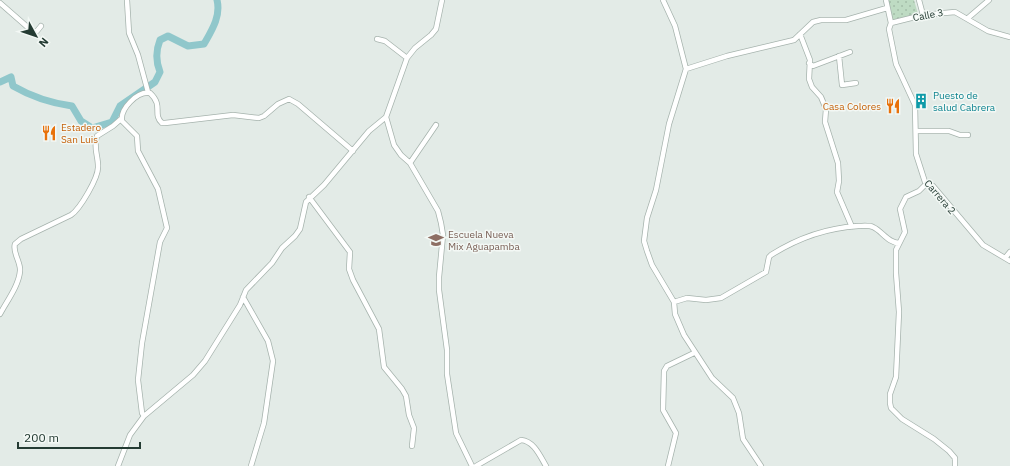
<svg xmlns="http://www.w3.org/2000/svg" width="1010" height="466" viewBox="0 0 1010 466" font-family="'IBM Plex Sans',sans-serif">
<style>
.park{fill:url(#park-dots)}
.lines{fill:none;stroke-linecap:round;stroke-linejoin:round}
.river{stroke:#90c7cb;stroke-width:7}
.minor-casing{stroke:#a6b3ad;stroke-width:6}
.minor{stroke:#fff;stroke-width:4.5}
.labels{text-anchor:middle;dominant-baseline:central;stroke-width:3;stroke-linejoin:round;paint-order:stroke}
.street-label{font-size:10px;fill:#243b33;stroke:#f3f8f5}
.culture-label{font-size:10px;fill:#0d838f;stroke:#f3f8f5;text-anchor:start}
.food-label{font-size:10px;fill:#c56008;stroke:#f3f8f5;text-anchor:end}
.education-label{font-size:10px;fill:#785e54;stroke:#f3f8f5;text-anchor:start}
</style>
<defs>
<pattern id="park-dots" width="8" height="8" patternUnits="userSpaceOnUse"><rect width="8" height="8" fill="#bedbc3"/><path d="M2 2h.1M6 6h.1" fill="none" stroke="#a3bda8" stroke-width="1.8" stroke-linecap="round"/></pattern>
</defs>
<rect width="100%" height="100%" fill="#e3ebe7"/>
<path class="park" d="M887 0H914L918 14 892 21Z"/>
<g class="lines">
<path class="river" d="M0 82 11 77 13 86C32 97 50 103 72 106L81 121 92 128 112 122 120 106 155 82 160 72C156 62 156 50 160 40L168 36 188 46 204 44C212 30 221 16 217 0"/>
<g class="minor-casing">
<path id="minor" d="M127 0 129 33 138 55 148 92
M442 0 436 29 431 35 415 48 407 58 386 117 394 145 401 155 410 163 438 211 441 223 443 235 439 277V290L447 350V374L456 433 472 466
M663 0 675 26 686 69 669 124 656 190 647 218 644 241 647 251 652 265 674 302 675 314 684 335 712 378 733 398 739 413 743 439 761 466
M886 0 891 23 889 29 896 64 915 105 916 154 925 182 933 186 983 245 1010 261
M919 0 923 15
M0 3 32 31H37L41 26
M968 18 989 0
M891 23 923 15 955 12 988 31 1010 37
M800 34 810 60 809 79 812 87 821 97 826 109 825 122 838 163 839 181 837 192 852 227
M377 39 385 41 407 58
M839 56 842 85 856 83
M809 63 813 66 850 52
M686 69 727 56 794 40 813 22 821 20H846L887 8
M916 131H949L960 135H968
M410 163 436 125
M926 184 919 191 906 197 900 209 905 232 896 250V273L899 312 896 377 890 394V403L891 408 902 419 934 439 949 451 955 458V466
M309 197 350 252 349 269 353 280 379 329 384 367 402 389 406 396 409 415 414 428 412 446
M1005 258 1010 252
M243 297 268 341 273 361 264 423 251 466
M674 302 687 298 706 300 721 298 766 272 769 257 771 255C798 238 825 228 858 226 863 226 869 225 873 227 882 231 888 243 899 243
M0 314C7 301 19 285 20 271 21 262 12 252 15 244L21 239 71 215C80 209 99 177 98 166 98 155 93 147 97 136L113 126 121 119
M144 416 142 413 138 380 142 343 160 242 167 228 158 189 138 151 137 136 122 121C120 109 137 91 150 93 164 106 152 114 162 123H165L233 115 259 118 264 116 278 104 289 99 298 104 353 151
M118 466 130 435 144 416 193 375 205 361 240 305 246 290 272 263 282 248 295 236 300 229 306 202 324 185 369 131 386 117
M476 466 521 440C534 441 540 456 546 466
M668 466 676 433 663 410 664 371 667 366 694 353"/>
</g>
<use href="#minor" class="minor"/>
</g>
<defs>
<g id="building-bare" transform="scale(1.2)"><path d="M-4-6H4V6H1V3H-1V6H-4ZM-2.5-4.3h1.7v1.8h-1.7ZM.8-4.3h1.7v1.8H.8ZM-2.5-1h1.7V.8h-1.7ZM.8-1h1.7V.8H.8Z" fill="#0f9aa8" stroke="#f3f8f5" stroke-width="2.5" paint-order="stroke"/></g>
<g id="restaurant-bare" transform="scale(1.2)"><path d="M-5-6h1v4h1v-4h1v4h1v-4h1v5L-1.5 .5V6h-2V.5L-5-1ZM5-6V6H3V1.5H1.5Q1.5-4 5-6Z" fill="#e8710a" stroke="#f3f8f5" stroke-width="2.5" paint-order="stroke"/></g>
<g id="school-bare" transform="scale(1.2)"><path d="M0-5L7-2L0 1L-7-2ZM-4 1L0 2.5L4 1V4Q0 6-4 4Z" fill="#8d6e63" stroke="#f3f8f5" stroke-width="2.5" paint-order="stroke"/></g>
</defs>
<g fill-rule="evenodd">
<use href="#building-bare" x="921" y="101"/>
<use href="#restaurant-bare" x="893" y="106"/>
<use href="#restaurant-bare" x="49" y="133"/>
<use href="#school-bare" x="436" y="240"/>
</g>
<g class="labels">
<g class="street-label">
<text transform="translate(928 15) rotate(-11)">Calle 3</text>
<text transform="translate(940 197) rotate(49)">Carrera 2</text>
</g>
<g class="culture-label">
<text x="933" y="95">Puesto de<tspan x="933" dy="12">salud Cabrera</tspan></text>
</g>
<g class="food-label">
<text x="881" y="106">Casa Colores</text>
<text x="61" y="127" text-anchor="start">Estadero<tspan x="61" dy="12">San Luis</tspan></text>
</g>
<g class="education-label">
<text x="448" y="234">Escuela Nueva<tspan x="448" dy="12">Mix Aguapamba</tspan></text>
</g>
</g>
<g transform="translate(36 36) rotate(130)" stroke="#f3f8f5" stroke-width="3" paint-order="stroke">
<path d="M0-3L7 15L0 10L-7 15Z" fill="#243b33"/>
<text y="-6" font-size="11" font-weight="bold" text-anchor="middle" fill="#243b33">N</text>
</g>
<path d="M18 442v6h122v-6" fill="none" stroke="#243b33" stroke-width="2"/>
<text x="24" y="442" font-size="12" fill="#243b33" stroke="#f3f8f5" stroke-width="3" paint-order="stroke">200 m</text>
</svg>
